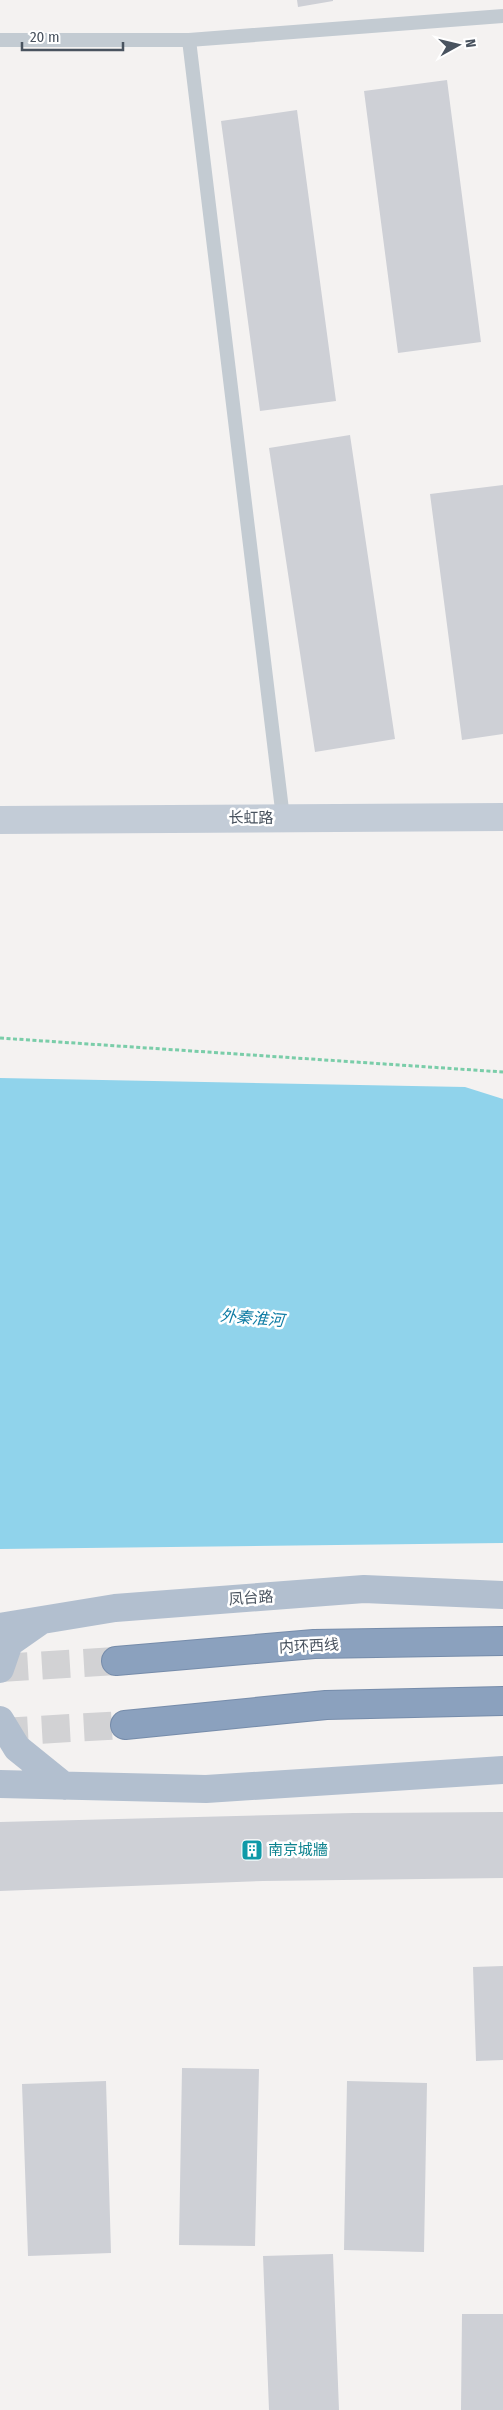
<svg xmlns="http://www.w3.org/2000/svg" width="503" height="2410" viewBox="0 0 503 2410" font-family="'Fira Sans Condensed','Noto Sans SC',sans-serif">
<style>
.water{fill:#90d3eb}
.building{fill:#ced0d6}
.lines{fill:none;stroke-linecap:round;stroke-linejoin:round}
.highway-tunnel{stroke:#d2d2d4;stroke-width:28;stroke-dasharray:28 14;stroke-linecap:butt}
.highway-casing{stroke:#768caa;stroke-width:30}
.path{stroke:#7acda9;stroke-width:3;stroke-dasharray:4 2.5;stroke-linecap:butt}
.lane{stroke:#c3cbd2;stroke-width:14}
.secondary{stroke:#c3ccd7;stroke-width:28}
.primary{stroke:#b2bfcf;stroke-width:28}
.highway{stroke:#8ba1be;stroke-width:28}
.labels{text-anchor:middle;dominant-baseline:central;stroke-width:5;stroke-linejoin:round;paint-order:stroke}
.street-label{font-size:15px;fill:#49535f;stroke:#fff}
.culture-label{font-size:15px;fill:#0d838f;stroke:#fff;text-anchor:start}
.water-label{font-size:16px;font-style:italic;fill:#0f7ca4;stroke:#fff}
</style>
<rect width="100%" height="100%" fill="#f4f2f1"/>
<path class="water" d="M0 1078 465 1087 503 1099V1543L0 1549Z"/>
<path class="building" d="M297 0H333V1L298 7Z
M447 80 481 342 398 353 364 91Z
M297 110 336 401 260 411 221 121Z
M350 435 395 739 315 752 269 448Z
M503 485V734L462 740 430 494Z
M503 1812V1878L263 1881 0 1891V1822L353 1813Z
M503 1966V2060L476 2061 473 1967Z
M182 2068 259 2069 255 2246 179 2245Z
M106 2081 111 2253 28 2256 22 2084Z
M347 2081 427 2083 424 2252 344 2250Z
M333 2254 339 2410H269L263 2256Z
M462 2314H503V2410H461Z"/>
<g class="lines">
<path class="highway-tunnel" d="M0 1668 116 1661
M0 1732 125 1725"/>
<g class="highway-casing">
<path id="highway" d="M116 1661 314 1644 503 1641
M125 1725 326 1705 503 1701"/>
</g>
<path class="path" d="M0 1038 503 1072"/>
<path class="lane" d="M0 40H189L503 16
M189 40 283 818"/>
<path class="secondary" d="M0 820 503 817"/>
<path class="primary" d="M0 1627 115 1608 364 1589 503 1595
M0 1669 9 1643 39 1622
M0 1720 17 1748 64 1786
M0 1784 206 1789 503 1770"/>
<use href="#highway" class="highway"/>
</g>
<defs>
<g id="building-square" transform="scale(1.125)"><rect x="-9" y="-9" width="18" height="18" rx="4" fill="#0f9aa8" stroke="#fff"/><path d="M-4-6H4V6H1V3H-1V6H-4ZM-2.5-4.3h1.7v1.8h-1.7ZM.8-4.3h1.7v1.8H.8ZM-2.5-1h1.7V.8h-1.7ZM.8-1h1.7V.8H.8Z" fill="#fff"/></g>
</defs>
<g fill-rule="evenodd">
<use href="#building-square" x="252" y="1850"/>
</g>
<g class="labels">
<g class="street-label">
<text x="251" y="818">长虹路</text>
<text transform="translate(251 1598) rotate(-4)">凤台路</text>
<text transform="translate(309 1646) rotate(-3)">内环西线</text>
</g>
<g class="culture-label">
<text x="268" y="1850">南京城牆</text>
</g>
<g class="water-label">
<text transform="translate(252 1318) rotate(5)">外秦淮河</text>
</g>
</g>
<g transform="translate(458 45) rotate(82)" stroke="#ffffff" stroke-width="4" paint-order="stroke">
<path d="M0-4L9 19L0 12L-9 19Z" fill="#49535f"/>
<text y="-8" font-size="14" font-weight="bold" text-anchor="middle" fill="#49535f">N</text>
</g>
<path d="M22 42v8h101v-8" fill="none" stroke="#49535f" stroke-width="2.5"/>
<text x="30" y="42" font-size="15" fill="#49535f" stroke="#ffffff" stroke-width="4" paint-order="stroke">20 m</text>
</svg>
